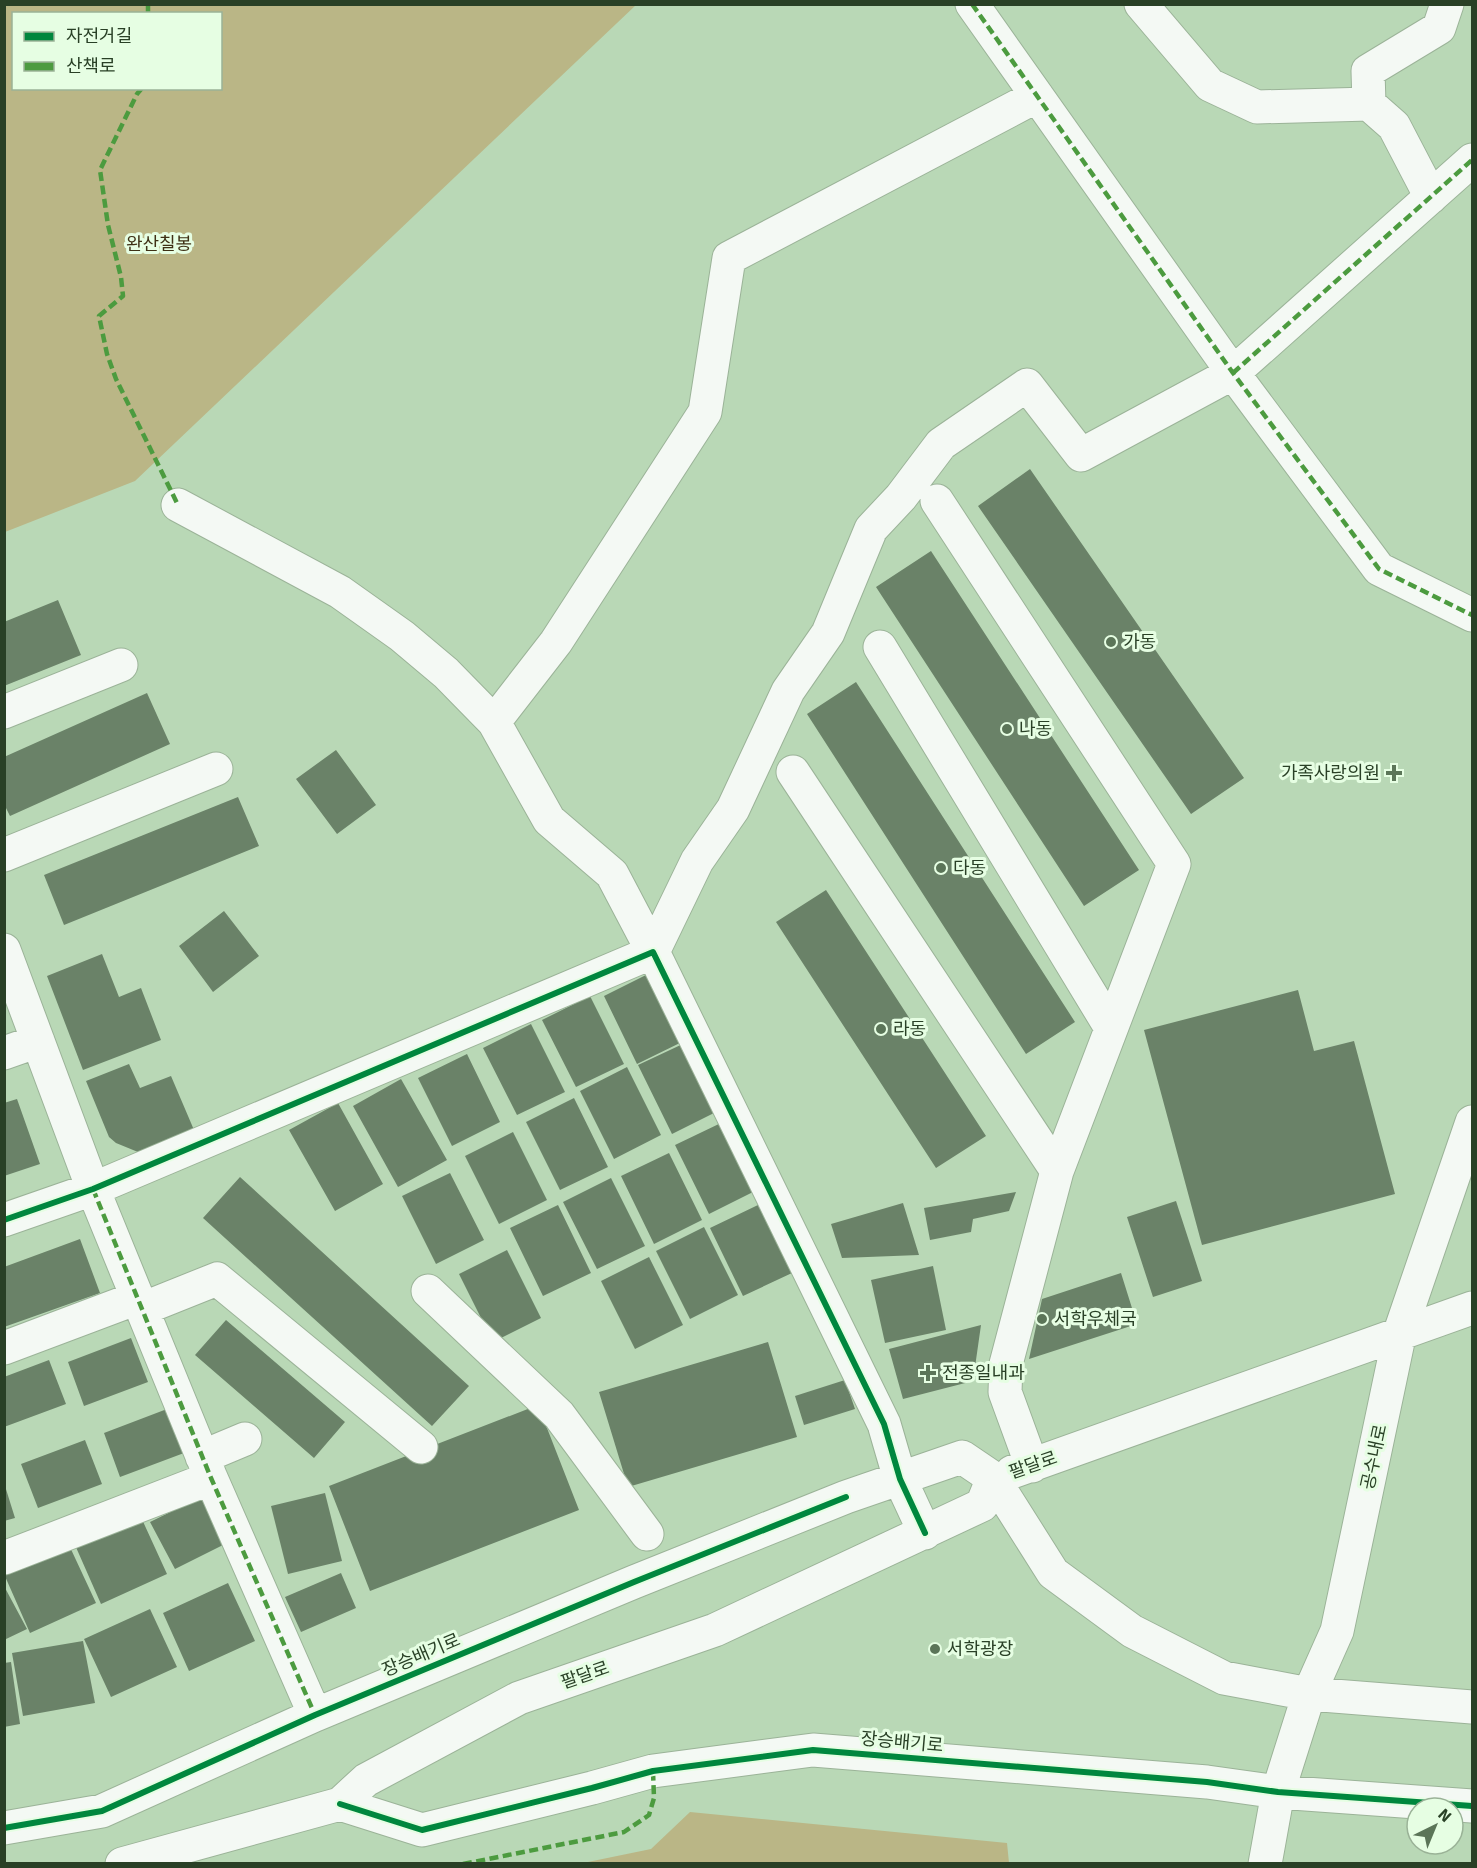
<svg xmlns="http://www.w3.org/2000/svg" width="1477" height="1868" viewBox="0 0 1477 1868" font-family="Signika,'Noto Sans KR',sans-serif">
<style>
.forest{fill:#bab686;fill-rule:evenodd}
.building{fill:#6a8268}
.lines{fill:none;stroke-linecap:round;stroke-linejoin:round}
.minor-casing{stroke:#9bb398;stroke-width:35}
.minor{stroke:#f4f9f4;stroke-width:33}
.quiet{stroke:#4c9b3f;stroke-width:4.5;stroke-dasharray:9 4.5;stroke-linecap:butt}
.cycleway-casing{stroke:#e6fee3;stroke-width:10}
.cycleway{stroke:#00873e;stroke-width:6}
.poi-dot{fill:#5b7558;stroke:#e6fee3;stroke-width:2}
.labels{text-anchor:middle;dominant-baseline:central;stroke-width:6;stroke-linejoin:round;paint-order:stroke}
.park-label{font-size:18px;fill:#3e3015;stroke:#e6fee3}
.poi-label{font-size:18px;fill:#294026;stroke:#e6fee3;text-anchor:start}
.street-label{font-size:18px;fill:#294026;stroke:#e6fee3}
</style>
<rect width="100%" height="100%" fill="#b9d8b6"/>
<path class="forest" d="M5 4H636V5L135 481 5 532ZM14 14H220V88H14Z
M690 1812 1007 1843 1009 1863H583L651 1849Z"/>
<path class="building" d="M1030 469 1244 778 1191 814 978 506Z
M931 551 1139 870 1084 906 876 587Z
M58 600 81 655 4 686V622Z
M856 682 1075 1022 1026 1054 807 714Z
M147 693 170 744 10 816 4 804V757Z
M336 750 376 805 337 834 296 779Z
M238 797 259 846 64 925 44 875Z
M826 890 986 1136 936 1168 776 922Z
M224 911 259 956 213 992 179 946Z
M102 954 119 997 141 988 161 1040 83 1070 47 976Z
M652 972 686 1040 637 1064 604 996Z
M1298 990 1314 1051 1354 1041 1395 1194 1202 1245 1144 1030Z
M590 996 624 1064 576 1087 542 1020Z
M531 1024 565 1092 517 1115 483 1048Z
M687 1042 720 1110 672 1134 638 1065Z
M467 1054 500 1122 452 1146 418 1078Z
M129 1064 140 1088 171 1076 194 1130 138 1152 116 1143 109 1137 86 1081Z
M627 1067 661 1135 614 1159 580 1091Z
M401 1079 447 1160 398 1187 353 1106Z
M574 1098 608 1167 560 1190 526 1122Z
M17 1099 40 1164 4 1176V1103Z
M338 1103 383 1184 335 1211 289 1130Z
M723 1122 757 1190 709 1214 675 1145Z
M513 1132 547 1200 499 1224 465 1156Z
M669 1153 702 1220 654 1244 621 1176Z
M450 1173 484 1240 436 1264 402 1196Z
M240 1177 469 1386 432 1426 203 1218Z
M611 1178 645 1246 597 1269 563 1202Z
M1016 1192 1009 1211 973 1219 971 1232 930 1240 924 1208Z
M1176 1201 1202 1281 1153 1297 1127 1217Z
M903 1203 919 1255 842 1258 831 1224Z
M558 1205 591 1273 543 1296 510 1228Z
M758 1205 792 1273 743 1296 710 1228Z
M704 1227 738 1295 690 1319 656 1251Z
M80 1239 100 1293 4 1327V1267Z
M507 1250 541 1318 493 1342 459 1274Z
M649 1257 683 1325 635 1349 601 1281Z
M933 1266 946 1330 885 1343 871 1280Z
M1121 1273 1137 1324 1029 1359 1042 1299Z
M226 1320 345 1422 314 1458 195 1355Z
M981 1325 973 1381 903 1399 889 1349Z
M131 1338 148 1382 84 1406 68 1362Z
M768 1342 797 1437 628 1487 599 1392Z
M49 1360 66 1404 4 1427V1377Z
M845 1380 855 1409 804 1425 795 1396Z
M538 1405 579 1510 370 1591 329 1486Z
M167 1409 184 1453 120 1477 104 1433Z
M85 1440 102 1484 38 1508 21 1464Z
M5 1486 15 1518 4 1521V1487Z
M325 1493 342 1561 288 1574 271 1506Z
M207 1494 231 1541 175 1569 150 1522Z
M140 1515 167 1574 101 1604 75 1545Z
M69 1545 96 1603 30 1633 4 1574Z
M341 1573 356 1608 301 1632 285 1597Z
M228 1583 255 1641 189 1671 163 1613Z
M4 1586 27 1629 4 1640Z
M150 1609 177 1667 111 1697 84 1639Z
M83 1641 95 1703 23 1716 12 1653Z
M11 1662 20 1724 4 1727V1663Z"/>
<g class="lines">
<g class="minor-casing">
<path id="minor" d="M972 4 1233 373 1379 569 1472 615
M1141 4 1210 85 1257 107 1369 104 1394 126 1431 197
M1369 104 1368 71 1439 28 1447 4
M937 501 1174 864 1057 1171 1006 1364 1005 1392 1032 1466
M178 505 340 592 402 636 446 673 494 722 549 820 612 874 653 952
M880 647 1111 1028
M4 712 121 665
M494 722 556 642 705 412 729 258 1037 96
M793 772 1057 1171
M4 855 216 769
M4 950 93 1189 211 1478 315 1715
M653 952 697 861 733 809 788 691 828 633 871 529 901 497 941 444 1027 385 1081 455 1233 373 1472 160
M4 1053 38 1041
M4 1220 93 1189 653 952 884 1424 900 1479 925 1533
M428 1291 559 1415 647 1534
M142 1309 217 1279 421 1447
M4 1348 137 1298
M202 1457 245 1439
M1012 1472 1472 1308
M4 1558 211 1478
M340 1804 422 1830 592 1788 653 1771 813 1750 1207 1782 1278 1792 1472 1806
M4 1828 102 1811 315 1715 634 1582 846 1497 962 1457 993 1478 1053 1573 1132 1631 1224 1678 1309 1694 1472 1707
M122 1864 340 1804 366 1780 519 1698 715 1630 982 1505 993 1478
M1265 1864 1278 1792 1309 1694 1337 1631 1400 1332 1472 1122"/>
</g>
<use href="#minor" class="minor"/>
<path class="quiet" d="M148 4V14
M972 4 1233 373 1379 569 1472 615
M142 88 137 94 100 170 108 225 121 277 123 296 99 316 107 354 116 379 178 505
M1233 373 1472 160
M93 1189 211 1478 315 1715
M463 1864 624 1832 649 1815 654 1798 653 1771"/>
<g class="cycleway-casing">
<path id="cycleway" d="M4 1220 93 1189 653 952 884 1424 900 1479 925 1533
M340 1804 422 1830 592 1788 653 1771 813 1750 1207 1782 1278 1792 1472 1806
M4 1828 102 1811 315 1715 634 1582 846 1497"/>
</g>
<use href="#cycleway" class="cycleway"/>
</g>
<g class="poi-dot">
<circle cx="1111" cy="642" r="6"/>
<circle cx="1007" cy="729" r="6"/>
<path d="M1391 764h6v6h6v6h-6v6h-6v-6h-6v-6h6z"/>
<circle cx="941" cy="868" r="6"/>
<circle cx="881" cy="1029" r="6"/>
<circle cx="1042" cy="1319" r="6"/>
<path d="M925 1364h6v6h6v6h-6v6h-6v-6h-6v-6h6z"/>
<circle cx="935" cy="1649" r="6"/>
</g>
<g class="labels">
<g class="park-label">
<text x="159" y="244">완산칠봉</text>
</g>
<g class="poi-label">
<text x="1123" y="642">가동</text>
<text x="1019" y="729">나동</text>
<text x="1380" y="773" text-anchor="end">가족사랑의원</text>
<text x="953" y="868">다동</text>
<text x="893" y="1029">라동</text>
<text x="1054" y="1319">서학우체국</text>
<text x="942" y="1373">전종일내과</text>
<text x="947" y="1649">서학광장</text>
</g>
<g class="street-label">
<text transform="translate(1374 1457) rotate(-78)">공수내로</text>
<text transform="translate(1033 1465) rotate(-19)">팔달로</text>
<text transform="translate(421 1655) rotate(-23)">장승배기로</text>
<text transform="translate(585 1675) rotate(-19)">팔달로</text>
<text transform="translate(902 1742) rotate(5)">장승배기로</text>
</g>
</g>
<rect width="1477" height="1868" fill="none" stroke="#294026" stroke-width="12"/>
<rect x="12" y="12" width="210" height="78" fill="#e6fee3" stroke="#9ab297" stroke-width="1.5"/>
<rect x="24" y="32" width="30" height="9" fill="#00873e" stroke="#9ab297" stroke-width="1.5"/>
<text x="66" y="42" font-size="18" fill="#294026">자전거길</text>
<rect x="24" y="62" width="30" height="9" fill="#4c9b3f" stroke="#9ab297" stroke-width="1.5"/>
<text x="66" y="72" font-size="18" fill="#294026">산책로</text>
<g transform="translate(1435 1826) rotate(43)"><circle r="28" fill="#e6fee3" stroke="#9ab297" stroke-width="1.5"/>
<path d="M0-4.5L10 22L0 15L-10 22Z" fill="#5b7558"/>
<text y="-9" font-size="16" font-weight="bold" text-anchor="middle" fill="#294026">N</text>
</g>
</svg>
